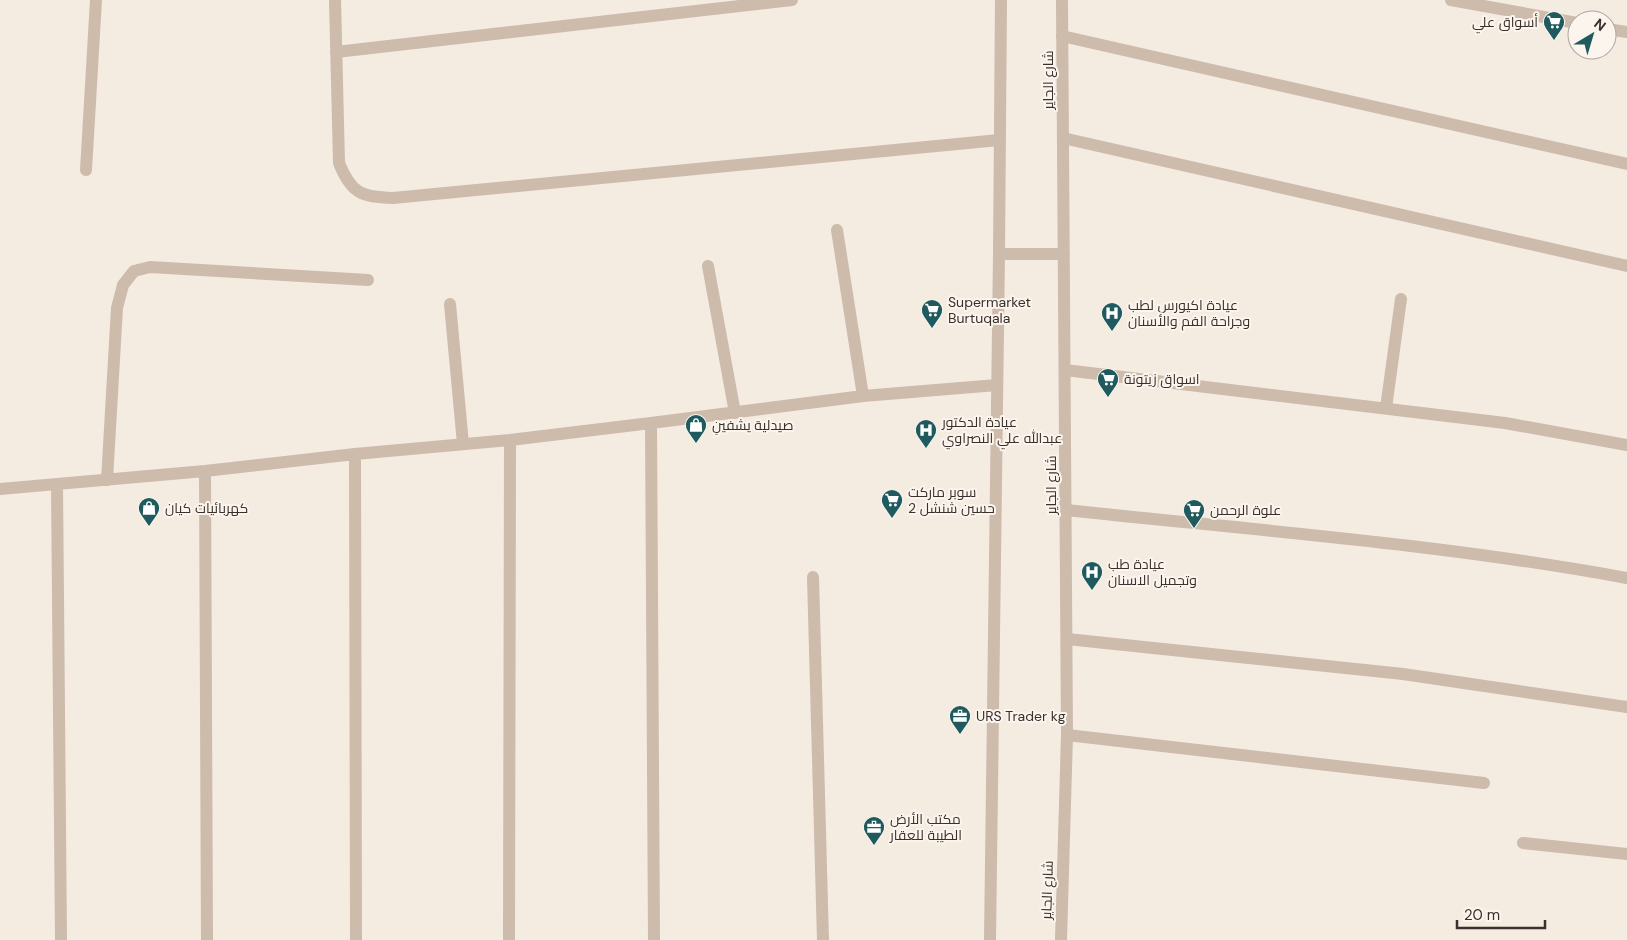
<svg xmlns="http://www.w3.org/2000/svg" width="1627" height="940" viewBox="0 0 1627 940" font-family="'DM Sans',Cairo,sans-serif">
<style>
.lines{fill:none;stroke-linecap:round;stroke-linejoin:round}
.service{stroke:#cdbbac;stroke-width:12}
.minor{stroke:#cdbbac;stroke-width:12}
.tertiary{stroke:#cdbbac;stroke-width:12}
.labels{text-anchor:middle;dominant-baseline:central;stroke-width:4;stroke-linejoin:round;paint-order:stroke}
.poi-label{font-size:14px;fill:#3b302b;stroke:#fbf5ee;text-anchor:start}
.street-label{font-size:14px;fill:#3b302b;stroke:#fbf5ee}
</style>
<rect width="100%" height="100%" fill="#f4ebe1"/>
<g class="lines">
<path class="service" d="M1386 408 1401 299"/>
<path class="minor" d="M335 0 339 163C351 193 361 197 393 198L999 140
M1451 0 1577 23
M1607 29 1627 32
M1062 36 1627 164
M336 52 792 0
M1063 138 1627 266
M86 170 96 0
M837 230 863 396
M708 266 735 413
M450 304 463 444
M1065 370 1505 423 1627 445
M651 423 654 940
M355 454 356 940
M205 471 207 940
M107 480 117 308 123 285 134 271 150 267 368 280
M57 485 61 940
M0 489 205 471 355 454 510 440 651 423 863 396 997 385
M1066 510C1253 530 1442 544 1627 578
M813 577 823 940
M1067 639 1403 674 1627 707
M1067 735 1484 783
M1523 843 1627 854
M509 940 510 440"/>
<path class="tertiary" d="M999 254H1064
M990 940 999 254 1001 0
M1061 940 1067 735 1062 0"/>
</g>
<defs>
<g id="supermarket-pin" transform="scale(1.125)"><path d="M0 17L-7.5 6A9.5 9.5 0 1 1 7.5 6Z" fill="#1f5a5e" stroke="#fbf5ee"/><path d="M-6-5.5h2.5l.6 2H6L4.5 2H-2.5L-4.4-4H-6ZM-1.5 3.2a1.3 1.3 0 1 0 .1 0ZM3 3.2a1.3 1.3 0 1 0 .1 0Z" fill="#fff"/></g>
<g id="hospital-pin" transform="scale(1.125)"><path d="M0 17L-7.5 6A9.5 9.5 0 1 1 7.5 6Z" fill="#1f5a5e" stroke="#fbf5ee"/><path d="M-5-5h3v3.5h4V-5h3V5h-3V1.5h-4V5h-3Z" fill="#fff"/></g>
<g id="shop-pin" transform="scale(1.125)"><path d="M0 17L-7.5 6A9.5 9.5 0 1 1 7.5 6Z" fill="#1f5a5e" stroke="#fbf5ee"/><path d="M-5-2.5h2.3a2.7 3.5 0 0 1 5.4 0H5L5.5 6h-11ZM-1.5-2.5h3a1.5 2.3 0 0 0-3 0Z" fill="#fff"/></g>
<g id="office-pin" transform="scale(1.125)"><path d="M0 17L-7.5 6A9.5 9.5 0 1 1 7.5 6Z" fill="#1f5a5e" stroke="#fbf5ee"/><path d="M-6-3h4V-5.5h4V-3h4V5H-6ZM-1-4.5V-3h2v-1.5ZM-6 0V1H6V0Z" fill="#fff"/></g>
</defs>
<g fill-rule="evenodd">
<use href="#supermarket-pin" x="1554" y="22"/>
<use href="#supermarket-pin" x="932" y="310"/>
<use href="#hospital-pin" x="1112" y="313"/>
<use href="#supermarket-pin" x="1108" y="379"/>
<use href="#shop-pin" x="696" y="425"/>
<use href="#hospital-pin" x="926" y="430"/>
<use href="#supermarket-pin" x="892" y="500"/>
<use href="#shop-pin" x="149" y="508"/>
<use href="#supermarket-pin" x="1194" y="510"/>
<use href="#hospital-pin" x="1092" y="572"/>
<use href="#office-pin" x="960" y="716"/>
<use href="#office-pin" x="874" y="827"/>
</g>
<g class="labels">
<g class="poi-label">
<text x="1538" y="22" text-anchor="end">أسواق علي</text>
<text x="948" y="302">Supermarket<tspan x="948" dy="16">Burtuqala</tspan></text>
<text x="1128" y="305">عيادة اكيورس لطب<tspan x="1128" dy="16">وجراحة الفم والأسنان</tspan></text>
<text x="1124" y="379">اسواق زيتونة</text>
<text x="942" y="422">عيادة الدكتور<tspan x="942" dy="16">عبدالله علي النصراوي</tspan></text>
<text x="712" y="425">صيدلية يشفينِ</text>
<text x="908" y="492">سوبر ماركت<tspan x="908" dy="16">حسين شنشل 2</tspan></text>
<text x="165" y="508">كهربائيات كيان</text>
<text x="1210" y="510">علوة الرحمن</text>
<text x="1108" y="564">عيادة طب<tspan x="1108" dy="16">وتجميل الاسنان</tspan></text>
<text x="976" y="716">URS Trader kg</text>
<text x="890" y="819">مكتب الأرض<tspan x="890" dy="16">الطيبة للعقار</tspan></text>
</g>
<g class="street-label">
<text transform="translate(1048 80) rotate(-90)">شارع الجاير</text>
<text transform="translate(1051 485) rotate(-90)">شارع الجاير</text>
<text transform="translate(1047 890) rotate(-88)">شارع الجاير</text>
</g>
</g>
<g transform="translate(1592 35) rotate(38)"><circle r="24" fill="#fbf5ee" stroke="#aea6a0"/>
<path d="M0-4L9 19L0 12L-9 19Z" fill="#1f5a5e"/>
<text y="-8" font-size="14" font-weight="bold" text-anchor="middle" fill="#3b302b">N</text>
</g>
<path d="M1457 920v8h88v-8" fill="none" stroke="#3b302b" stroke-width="2.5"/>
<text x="1464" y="920" font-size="15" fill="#3b302b" stroke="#fbf5ee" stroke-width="4" paint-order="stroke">20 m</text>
</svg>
